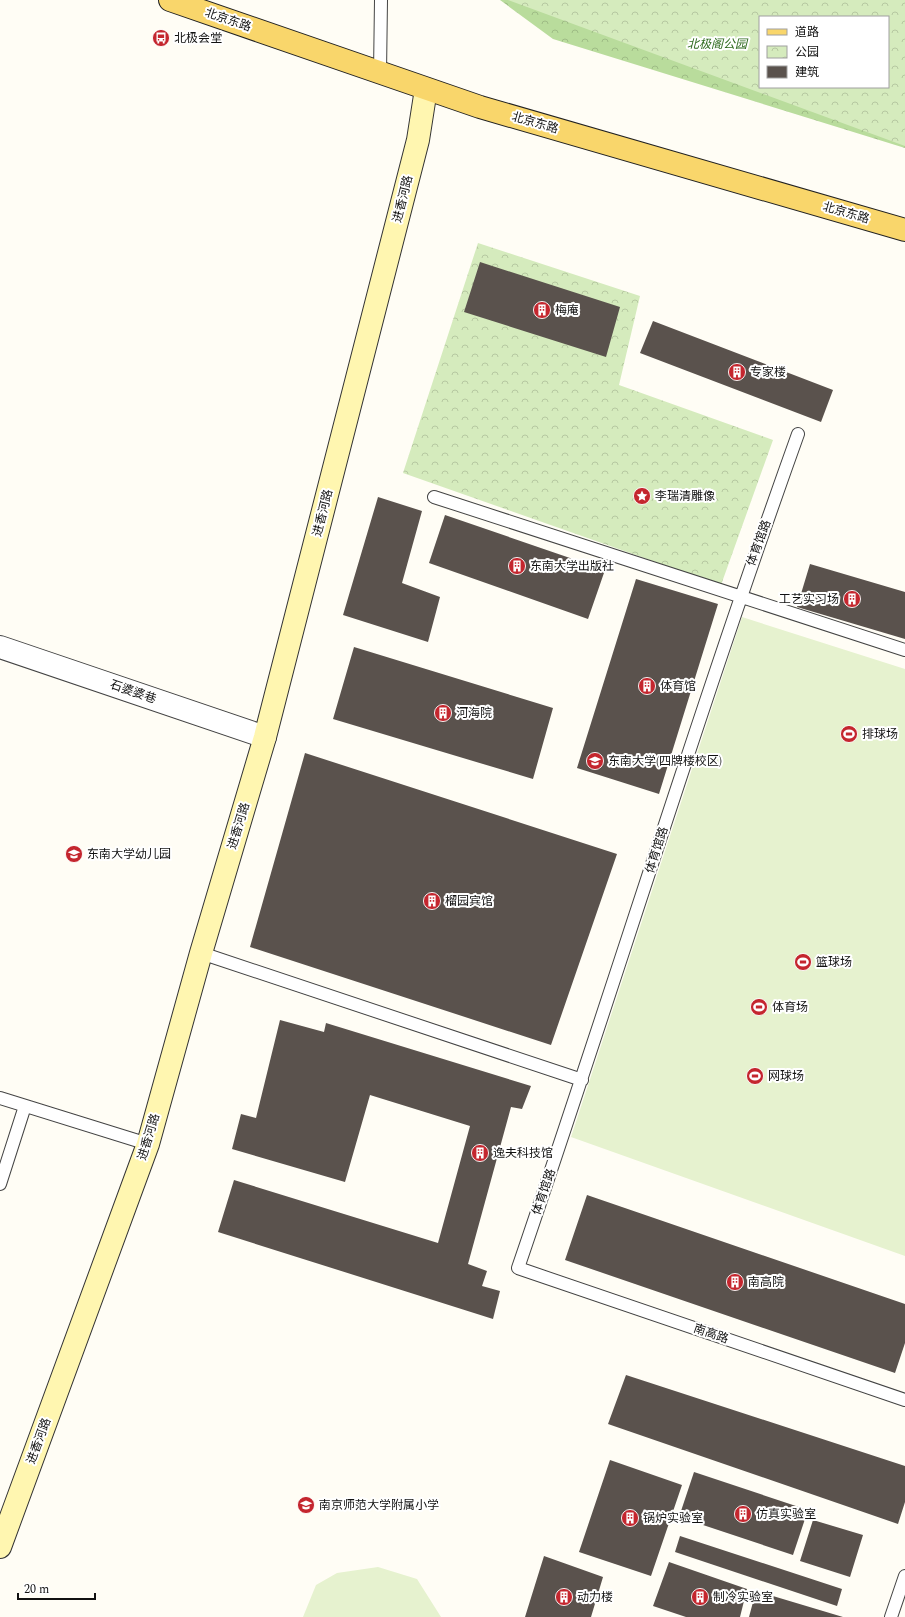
<svg xmlns="http://www.w3.org/2000/svg" width="905" height="1617" viewBox="0 0 905 1617" font-family="Spectral,'Noto Sans SC',serif">
<style>
.forest{fill:url(#forest-crowns);fill-rule:evenodd}
.park{fill:url(#park-crowns);fill-rule:evenodd}
.pitch{fill:#e6f2cf}
.building{fill:#5a524d}
.lines{fill:none;stroke-linecap:round;stroke-linejoin:round}
.lane-casing{stroke:#444;stroke-width:14}
.street-casing{stroke:#444;stroke-width:24}
.secondary-casing{stroke:#333;stroke-width:24}
.primary-casing{stroke:#222;stroke-width:24}
.lane{stroke:#fff;stroke-width:12}
.street{stroke:#fff;stroke-width:22}
.secondary{stroke:#fff6b0;stroke-width:22}
.primary{stroke:#f9d66b;stroke-width:22}
.labels{text-anchor:middle;dominant-baseline:central;stroke-width:4;stroke-linejoin:round;paint-order:stroke}
.street-label{font-size:12px;fill:#111;stroke:#fff}
.poi-label{font-size:12px;fill:#111;stroke:#fff;text-anchor:start}
.park-label{font-size:12px;font-style:italic;fill:#2f6b1f;stroke:#fff}
</style>
<defs>
<pattern id="forest-crowns" width="20" height="18" patternUnits="userSpaceOnUse"><rect width="20" height="18" fill="#b9dc9c"/><path d="M2 6a3 3 0 1 1 6 0M12 15a3 3 0 1 1 6 0" fill="none" stroke="#9ebc85"/></pattern>
<pattern id="park-crowns" width="20" height="18" patternUnits="userSpaceOnUse"><rect width="20" height="18" fill="#d5ebbd"/><path d="M2 6a3 3 0 1 1 6 0M12 15a3 3 0 1 1 6 0" fill="none" stroke="#b6c8a1"/></pattern>
</defs>
<rect width="100%" height="100%" fill="#fffdf5"/>
<path class="forest" d="M500 0H905V148L553 39ZM760 17H888V87H760Z"/>
<path class="park" d="M508 0H905V146ZM760 17H888V87H760Z
M478 243 640 296 619 385 773 440 721 585 403 473Z"/>
<path class="pitch" d="M742 617 905 669V1256L571 1137Z
M378 1567 417 1579 441 1617H303L316 1585 337 1573Z"/>
<path class="building" d="M480 262 620 307 606 357 464 312Z
M653 321 833 390 821 422 640 353Z
M378 497 422 511 402 583 440 597 428 642 343 615Z
M445 515 605 570 588 619 429 563Z
M810 564 905 592V639L797 607Z
M636 579 718 604 659 794 577 768Z
M354 647 553 708 533 779 333 719Z
M305 753 617 854 551 1045 250 947Z
M280 1020 324 1032 326 1023 531 1086 522 1109 511 1107 468 1264 487 1271 482 1286 500 1291 493 1319 218 1232 234 1180 438 1243 470 1126 370 1095 345 1182 232 1149 241 1114 256 1118Z
M587 1195 905 1304V1343L895 1373 565 1260Z
M626 1375 905 1466V1502L898 1524 608 1424Z
M610 1460 682 1485 651 1576 579 1552Z
M694 1472 808 1510 793 1555 679 1517Z
M813 1520 863 1535 850 1577 800 1561Z
M680 1536 842 1589 837 1606 675 1552Z
M544 1556 603 1577 591 1617H525Z
M669 1562 747 1589 740 1617H686L653 1606Z
M756 1591 843 1617H749Z"/>
<g class="lines">
<g class="lane-casing">
<path id="lane" d="M380 73 381 0
M798 434C699 710 613 990 518 1268L905 1400
M434 497 905 650
M201 953 582 1080
M0 1098 148 1144
M0 1184 25 1106
M891 1617 905 1576"/>
</g>
<g class="street-casing">
<path id="street" d="M0 647 265 737"/>
</g>
<g class="secondary-casing">
<path id="secondary" d="M0 1547 148 1144 201 953 265 737 418 140 426 89"/>
</g>
<g class="primary-casing">
<path id="primary" d="M170 0 480 107 905 230"/>
</g>
<use href="#lane" class="lane"/>
<use href="#street" class="street"/>
<use href="#secondary" class="secondary"/>
<use href="#primary" class="primary"/>
</g>
<defs>
<g id="bus-disc" transform="scale(0.9)"><circle r="9.5" fill="#c4262e" stroke="#fff"/><path d="M-5-6H5V4H4V6H2V4H-2V6H-4V4H-5ZM-3.5-4V0h7V-4ZM-3.5 1.2v1.5H-2V1.2ZM2 1.2v1.5H3.5V1.2Z" fill="#fff"/></g>
<g id="building-disc" transform="scale(0.9)"><circle r="9.5" fill="#c4262e" stroke="#fff"/><path d="M-4-6H4V6H1V3H-1V6H-4ZM-2.5-4.3h1.7v1.8h-1.7ZM.8-4.3h1.7v1.8H.8ZM-2.5-1h1.7V.8h-1.7ZM.8-1h1.7V.8H.8Z" fill="#fff"/></g>
<g id="sight-disc" transform="scale(0.9)"><circle r="9.5" fill="#c4262e" stroke="#fff"/><path d="M0-6L1.8-2.2L6-1.7L2.9 1.2L3.7 5.4L0 3.3L-3.7 5.4L-2.9 1.2L-6-1.7L-1.8-2.2Z" fill="#fff"/></g>
<g id="stadium-disc" transform="scale(0.9)"><circle r="9.5" fill="#c4262e" stroke="#fff"/><path d="M0-5a6.5 5 0 1 0 0 10a6.5 5 0 1 0 0-10ZM-3.5-1.8h7v3.6h-7Z" fill="#fff"/></g>
<g id="university-disc" transform="scale(0.9)"><circle r="9.5" fill="#c4262e" stroke="#fff"/><path d="M0-5L7-2L0 1L-7-2ZM-4 1L0 2.5L4 1V4Q0 6-4 4Z" fill="#fff"/></g>
<g id="school-disc" transform="scale(0.9)"><circle r="9.5" fill="#c4262e" stroke="#fff"/><path d="M0-5L7-2L0 1L-7-2ZM-4 1L0 2.5L4 1V4Q0 6-4 4Z" fill="#fff"/></g>
</defs>
<g fill-rule="evenodd">
<use href="#bus-disc" x="161" y="38"/>
<use href="#building-disc" x="542" y="310"/>
<use href="#building-disc" x="737" y="372"/>
<use href="#sight-disc" x="642" y="496"/>
<use href="#building-disc" x="517" y="566"/>
<use href="#building-disc" x="852" y="599"/>
<use href="#building-disc" x="647" y="686"/>
<use href="#building-disc" x="443" y="713"/>
<use href="#stadium-disc" x="849" y="734"/>
<use href="#university-disc" x="595" y="761"/>
<use href="#school-disc" x="74" y="854"/>
<use href="#building-disc" x="432" y="901"/>
<use href="#stadium-disc" x="803" y="962"/>
<use href="#stadium-disc" x="759" y="1007"/>
<use href="#stadium-disc" x="755" y="1076"/>
<use href="#building-disc" x="480" y="1153"/>
<use href="#building-disc" x="735" y="1282"/>
<use href="#school-disc" x="306" y="1505"/>
<use href="#building-disc" x="743" y="1514"/>
<use href="#building-disc" x="630" y="1518"/>
<use href="#building-disc" x="564" y="1597"/>
<use href="#building-disc" x="700" y="1597"/>
</g>
<g class="labels">
<g class="street-label">
<text transform="translate(228 20) rotate(19)">北京东路</text>
<text transform="translate(535 123) rotate(16)">北京东路</text>
<text transform="translate(403 199) rotate(-76)">进香河路</text>
<text transform="translate(846 213) rotate(16)">北京东路</text>
<text transform="translate(323 513) rotate(-76)">进香河路</text>
<text transform="translate(759 543) rotate(-70)">体育馆路</text>
<text transform="translate(133 692) rotate(19)">石婆婆巷</text>
<text transform="translate(239 826) rotate(-73)">进香河路</text>
<text transform="translate(657 850) rotate(-72)">体育馆路</text>
<text transform="translate(149 1137) rotate(-73)">进香河路</text>
<text transform="translate(544 1192) rotate(-71)">体育馆路</text>
<text transform="translate(711 1334) rotate(19)">南高路</text>
<text transform="translate(39 1441) rotate(-70)">进香河路</text>
</g>
<g class="poi-label">
<text x="174" y="38">北极会堂</text>
<text x="555" y="310">梅庵</text>
<text x="750" y="372">专家楼</text>
<text x="655" y="496">李瑞清雕像</text>
<text x="530" y="566">东南大学出版社</text>
<text x="839" y="599" text-anchor="end">工艺实习场</text>
<text x="660" y="686">体育馆</text>
<text x="456" y="713">河海院</text>
<text x="862" y="734">排球场</text>
<text x="608" y="761">东南大学(四牌楼校区)</text>
<text x="87" y="854">东南大学幼儿园</text>
<text x="445" y="901">榴园宾馆</text>
<text x="816" y="962">篮球场</text>
<text x="772" y="1007">体育场</text>
<text x="768" y="1076">网球场</text>
<text x="493" y="1153">逸夫科技馆</text>
<text x="748" y="1282">南高院</text>
<text x="319" y="1505">南京师范大学附属小学</text>
<text x="756" y="1514">仿真实验室</text>
<text x="643" y="1518">锅炉实验室</text>
<text x="577" y="1597">动力楼</text>
<text x="713" y="1597">制冷实验室</text>
</g>
<g class="park-label">
<text x="717" y="44">北极阁公园</text>
</g>
</g>
<rect x="759" y="16" width="130" height="72" fill="#ffffff" stroke="#a0a0a0"/>
<rect x="767" y="29" width="20" height="6" fill="#f9d66b" stroke="#a0a0a0"/>
<text x="795" y="36" font-size="12" fill="#111111">道路</text>
<rect x="767" y="46" width="20" height="12" fill="url(#park-crowns)" stroke="#a0a0a0"/>
<text x="795" y="56" font-size="12" fill="#111111">公园</text>
<rect x="767" y="66" width="20" height="12" fill="#5a524d" stroke="#a0a0a0"/>
<text x="795" y="76" font-size="12" fill="#111111">建筑</text>
<path d="M18 1593v6h77v-6" fill="none" stroke="#111111" stroke-width="2"/>
<text x="24" y="1593" font-size="12" fill="#111111" stroke="#ffffff" stroke-width="3" paint-order="stroke">20 m</text>
</svg>
